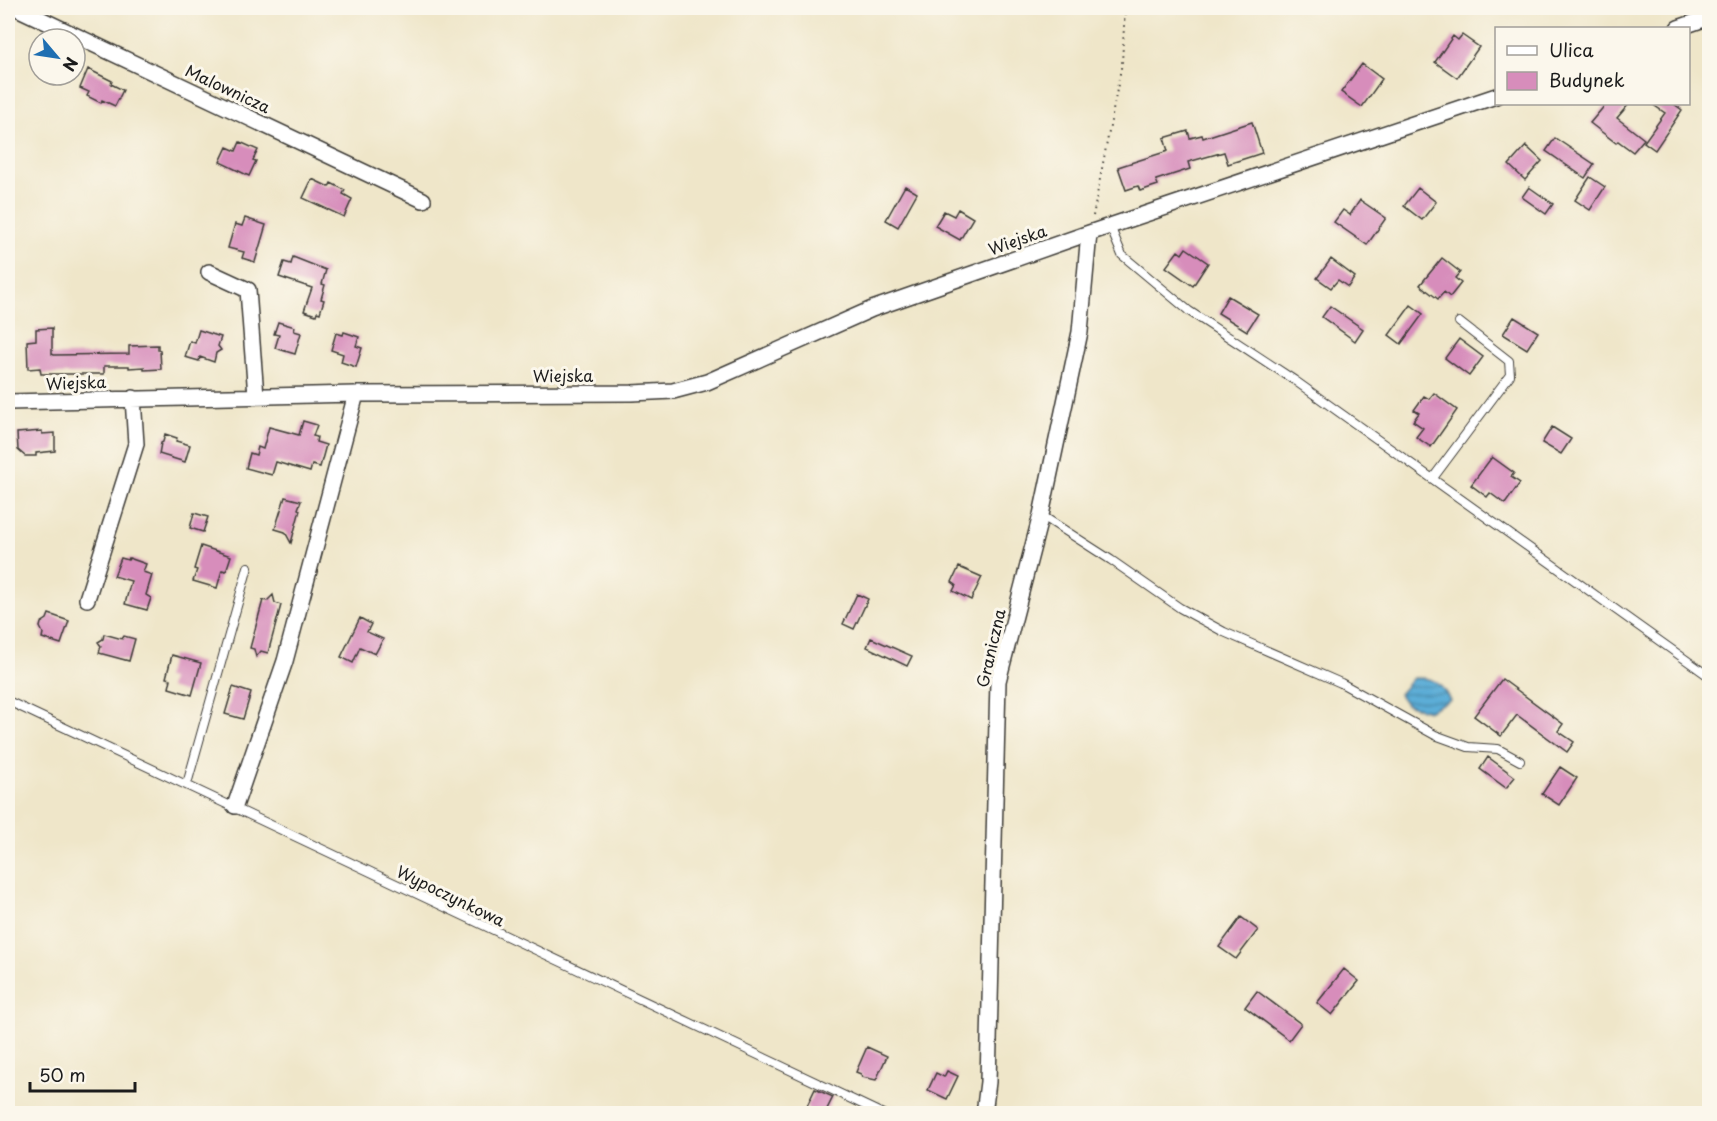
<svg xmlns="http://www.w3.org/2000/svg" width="1717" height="1121" viewBox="0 0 1717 1121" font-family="'Playpen Sans',sans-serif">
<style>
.water{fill:url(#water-rules);stroke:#3c647a;stroke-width:1.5}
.building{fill:#d78dbb}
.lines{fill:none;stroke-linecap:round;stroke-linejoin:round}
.lane-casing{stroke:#3c3a36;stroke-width:10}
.street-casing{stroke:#3c3a36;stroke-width:18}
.path{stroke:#3c3a36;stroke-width:2;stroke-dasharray:1.5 4.5;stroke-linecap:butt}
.lane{stroke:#fff;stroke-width:8}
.street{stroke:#fff;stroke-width:15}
.labels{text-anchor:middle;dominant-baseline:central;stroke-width:6;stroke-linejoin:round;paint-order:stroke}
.street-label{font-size:16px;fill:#1c1c1c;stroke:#fbf7ec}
</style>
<defs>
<pattern id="water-rules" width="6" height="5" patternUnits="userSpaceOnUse" patternTransform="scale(1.5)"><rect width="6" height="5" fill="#5cadd7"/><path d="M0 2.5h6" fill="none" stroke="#4b8cae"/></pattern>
</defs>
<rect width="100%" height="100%" fill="#fbf7ec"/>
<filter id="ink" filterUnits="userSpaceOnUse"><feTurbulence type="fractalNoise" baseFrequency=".0167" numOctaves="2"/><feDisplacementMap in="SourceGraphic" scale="12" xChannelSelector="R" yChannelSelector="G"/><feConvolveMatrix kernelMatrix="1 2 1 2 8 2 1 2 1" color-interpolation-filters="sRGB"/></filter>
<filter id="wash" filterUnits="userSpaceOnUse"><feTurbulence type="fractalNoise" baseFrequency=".008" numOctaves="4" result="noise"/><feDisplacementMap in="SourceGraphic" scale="24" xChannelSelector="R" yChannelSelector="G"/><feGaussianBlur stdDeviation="1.35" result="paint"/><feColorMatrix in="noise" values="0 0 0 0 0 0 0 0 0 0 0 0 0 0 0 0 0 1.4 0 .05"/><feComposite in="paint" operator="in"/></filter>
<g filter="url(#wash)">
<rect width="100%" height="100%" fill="#efe6c9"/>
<path class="water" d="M1413 678C1434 677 1440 682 1450 700L1428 711 1406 704 1399 694Z"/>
<g id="blocks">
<path class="building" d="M1462 35 1479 47 1457 78 1435 62 1453 36 1458 40Z
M1362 64 1382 79 1362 107 1341 92Z
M88 69 112 81 111 84 123 90 115 106 102 100 101 103 87 96 89 92 80 88Z
M1606 104H1629L1617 118 1644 139 1633 152 1618 141 1616 143 1590 123Z
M1652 104H1674L1682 110 1655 150 1644 142 1665 113Z
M1252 122 1262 153 1228 164 1224 152 1188 162 1190 169 1156 180 1158 185 1140 191 1138 186 1126 190 1118 167 1168 151 1164 138 1188 131 1190 138 1202 135 1203 138Z
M1555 138 1594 164 1585 178 1546 151Z
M240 142 258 150 253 160 256 161 249 176 220 162 227 147 236 151Z
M1526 146 1542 161 1525 180 1509 165Z
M1590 177 1605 187 1590 210 1575 200Z
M312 179 329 187 331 183 345 190 343 194 352 199 344 217 303 198Z
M905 186 917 193 898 227 886 220Z
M1529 187 1553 204 1546 214 1522 197Z
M1418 188 1436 202 1422 220 1404 206Z
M1360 200 1386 218 1367 245 1334 222 1343 210 1350 215Z
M958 209 973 218 960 240 935 226 944 211 954 216Z
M245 218 266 225 255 262 242 258 244 252 228 248 235 224 242 226Z
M1186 248 1208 263 1193 286 1166 267 1178 251 1182 254Z
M293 257 326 270 322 284 325 285 321 299 324 300 320 313 317 312 316 315 304 311 312 288 279 277 284 262 291 264Z
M1442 258 1460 272 1455 278 1461 283 1450 297 1444 292 1438 299 1420 285Z
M1331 259 1355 277 1348 287 1338 280 1331 288 1317 278Z
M1228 296 1258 314 1247 331 1218 313Z
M1411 305 1423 314 1401 344 1389 335Z
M1330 306 1363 329 1355 341 1322 317Z
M1514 317 1538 332 1527 349 1503 334Z
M278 322 295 327 294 331 301 333 295 354 275 348 279 335 274 334Z
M52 328V354L54 355 129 354V346L158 345V350H160L161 369 144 370V367L129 368V366H104V374H41L40 368 28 369 27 341 36 340V329Z
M199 330 221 337 218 346 221 350 216 353 214 362 200 357 199 361 185 357 190 341 195 343Z
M344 332 359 337 356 346 362 348 356 367 341 362 343 354 331 350 336 333 343 335Z
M1459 339 1483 357 1469 376 1445 358Z
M1434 393 1457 410 1431 447 1416 437 1423 428 1413 421 1419 413 1414 410 1424 396 1429 399Z
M303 421 317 425 313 436 317 437 316 442 326 445 320 467 312 465 310 472 276 462 272 475 246 468 250 453 256 455 258 447 263 449 269 427 299 435Z
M1552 427 1571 439 1561 454 1542 443Z
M42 431V434L55 433V451L36 453V456H25L18 450 17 433Z
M165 434 177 438 176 441 190 445 185 462 159 454 161 443 163 442Z
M1492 457 1514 473 1511 477 1520 483 1505 504 1490 493 1487 497 1471 485Z
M285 497 301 501 298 509 300 510 291 543 285 532 275 529Z
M194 513 208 517 203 532 190 528Z
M201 546 231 556 226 571 222 570 217 588 193 581 197 570 194 569Z
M121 558 128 560 129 558 146 564 143 572 152 575 146 595 151 598 147 610 125 604 131 581 114 576Z
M959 567 982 577 971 600 953 591 956 585 952 582Z
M857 594 868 599 854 629 843 624Z
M273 595 275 603 281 605 268 653 261 651 256 657 254 649 250 648 263 600 267 601Z
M49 614 69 621 61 644 42 638 43 633 40 627 41 623 47 619Z
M360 618 371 624 367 632 383 639 375 654 360 647 353 663 341 657Z
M104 634 122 639 124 636 135 639 129 661 99 653 101 646 98 642 103 639Z
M871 638 912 656 907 666 867 647Z
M172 655 201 663 192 695 169 688 171 679 166 678Z
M1502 679 1563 724 1558 731 1574 742 1567 752 1517 715 1501 736 1474 716Z
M233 687 251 693 243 719 225 714Z
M1488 757 1515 777 1506 788 1480 769Z
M1560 767 1577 778 1559 805 1542 794Z
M1241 917 1258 930 1236 959 1219 947Z
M1344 969 1359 981 1332 1015 1317 1003Z
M1257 991 1301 1024 1289 1040 1245 1007Z
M867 1047 887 1056 876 1080 862 1077 861 1074 856 1072Z
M947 1071 958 1076 947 1099 928 1090 936 1073 944 1077Z
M815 1089 833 1097 825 1113H817L806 1108Z"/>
</g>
</g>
<g filter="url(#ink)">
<use href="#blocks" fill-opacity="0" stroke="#3c3a36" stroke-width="1.5"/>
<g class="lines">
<g class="lane-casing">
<path id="lane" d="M1110 226 1122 255 1189 311 1294 380 1710 677
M1433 478 1510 375 1509 361 1459 322
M1041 515 1111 560 1180 608 1224 632 1341 683 1435 735 1468 747 1498 749 1520 761
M8 701C300 836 591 977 883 1114
M187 784 248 567"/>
</g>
<g class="street-casing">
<path id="street" d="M17 8 423 200
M1678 28 1710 17
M209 272 248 290 256 396
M8 402 356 394 632 393 673 391 707 382 872 309 1089 233 1496 96
M87 599 136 444 133 398
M235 806 285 661 356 394
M984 1114 988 1082 998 681 1041 515 1080 332 1089 233"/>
</g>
<path class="path" d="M1093 216 1122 63 1125 8"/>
<use href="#lane" class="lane"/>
<use href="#street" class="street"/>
</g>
</g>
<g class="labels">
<g class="street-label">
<text transform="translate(228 88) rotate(25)">Malownicza</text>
<text transform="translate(1017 239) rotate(-19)">Wiejska</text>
<text x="563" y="375">Wiejska</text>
<text transform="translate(76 382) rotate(-2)">Wiejska</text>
<text transform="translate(990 648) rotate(-77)">Graniczna</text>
<text transform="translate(451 895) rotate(26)">Wypoczynkowa</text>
</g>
</g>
<rect width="1717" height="1121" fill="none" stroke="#fbf7ec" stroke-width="30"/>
<rect x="1495" y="27" width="195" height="78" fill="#fbf7ec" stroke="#a29f99" stroke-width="1.5"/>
<rect x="1507" y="46" width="30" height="9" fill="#ffffff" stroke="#a29f99" stroke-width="1.5"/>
<text x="1549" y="57" font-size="18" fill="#1c1c1c">Ulica</text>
<rect x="1507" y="72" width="30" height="18" fill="#d78dbb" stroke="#a29f99" stroke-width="1.5"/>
<text x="1549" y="87" font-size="18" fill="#1c1c1c">Budynek</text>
<g transform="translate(57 57) rotate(119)"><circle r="28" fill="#fbf7ec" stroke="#a29f99" stroke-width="1.5"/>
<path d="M0-4.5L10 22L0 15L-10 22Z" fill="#1f6fb2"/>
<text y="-9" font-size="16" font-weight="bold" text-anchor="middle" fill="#1c1c1c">N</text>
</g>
<path d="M30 1082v9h105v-9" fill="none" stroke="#1c1c1c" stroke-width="3"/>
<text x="39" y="1082" font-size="18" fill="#1c1c1c" stroke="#fbf7ec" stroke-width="4.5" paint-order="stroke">50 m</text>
</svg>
